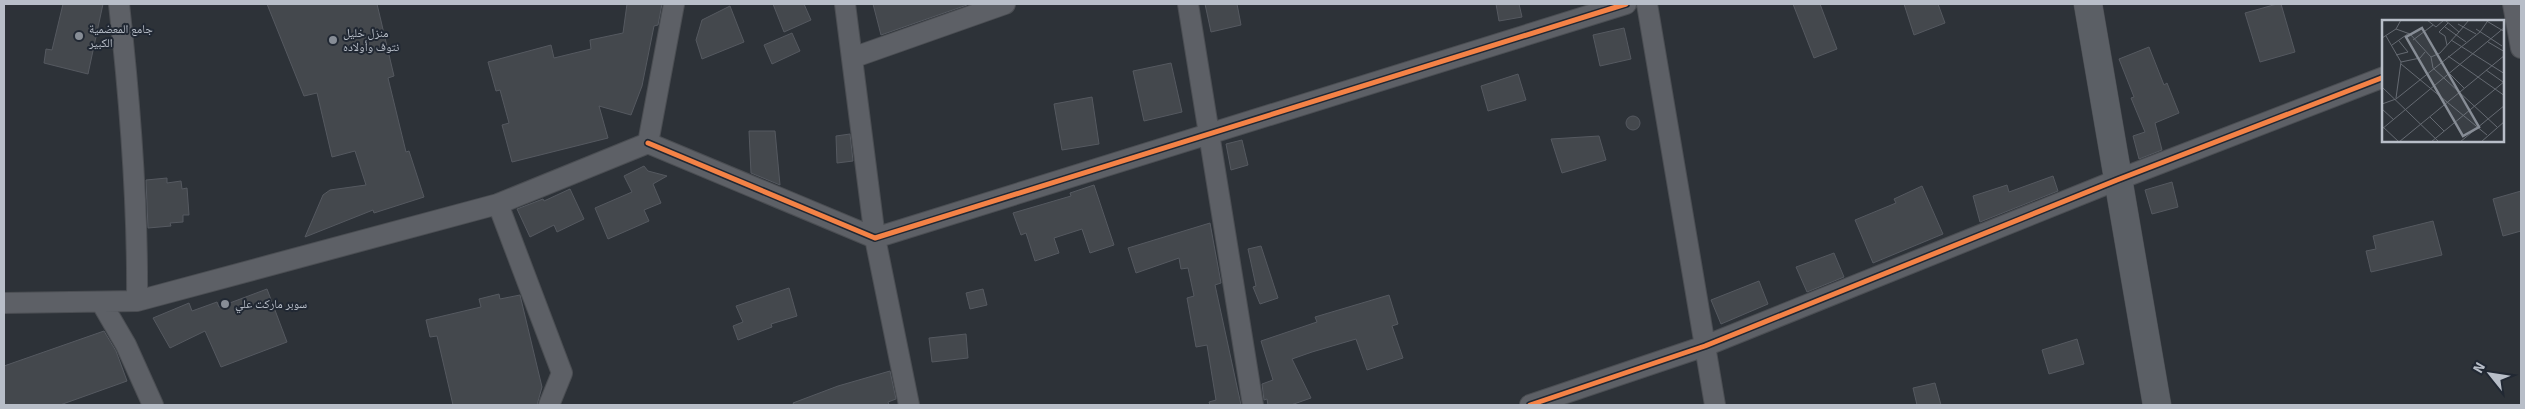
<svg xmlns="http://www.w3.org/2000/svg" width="2525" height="409" viewBox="0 0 2525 409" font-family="Signika,'Noto Naskh Arabic',sans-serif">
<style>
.building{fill:#44484d;stroke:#555960}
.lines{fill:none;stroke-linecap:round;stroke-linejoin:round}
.minor-casing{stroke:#4b4e53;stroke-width:22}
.secondary-casing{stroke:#4b4e53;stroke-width:29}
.minor{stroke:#5d6066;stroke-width:20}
.secondary{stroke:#5b5f65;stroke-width:28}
.cycleway-casing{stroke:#212833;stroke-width:8}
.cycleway{stroke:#f48246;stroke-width:5}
.poi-dot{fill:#878d96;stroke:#212833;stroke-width:2}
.labels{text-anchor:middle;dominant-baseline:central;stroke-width:4;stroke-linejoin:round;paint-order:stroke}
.poi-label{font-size:12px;fill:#b8bec8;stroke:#212833;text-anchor:start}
.inset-road{fill:none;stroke:#656a72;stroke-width:1}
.view{fill:#878d96;fill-opacity:0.15;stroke:#878d96;stroke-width:2.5}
.inset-edge{fill:none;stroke:#b8bec8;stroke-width:2.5}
</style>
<rect width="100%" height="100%" fill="#2d3238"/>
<path class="building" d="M63 4H103L88 74 44 63 46 49 52 50Z
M267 4H377L394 76 388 78 406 152 409 151 424 197 374 213 373 210 305 237 323 195 330 190 366 185 355 151 332 157 317 93 304 96Z
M627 4H662L658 25 654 26 642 86 631 115 599 106 608 138 512 162 502 125 509 123 500 90 496 91 488 62 551 45 554 58 591 49 590 40 623 33Z
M773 4H804L811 20 784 32Z
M873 4H967V5L881 35Z
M1205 4H1237L1241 25 1211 32Z
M1496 4H1519L1522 17 1499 21Z
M1793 4H1820L1837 49 1814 58Z
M1904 4H1938L1945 23 1914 35Z
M2277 4H2281L2295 52 2260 62 2245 13Z
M730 6 744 42 702 59 696 40 702 20Z
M1624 28 1631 59 1600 66 1593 35Z
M792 33 800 51 772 64 764 45Z
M2149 47 2164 85 2167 83 2179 113 2155 123 2162 150 2139 159 2133 136 2145 132 2131 98 2134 97 2119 59Z
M1171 63 1182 112 1144 121 1133 71Z
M1518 74 1526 100 1488 111 1481 86Z
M1092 97 1099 144 1062 150 1054 104Z
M1626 123a7 7 0 1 1 14 0a7 7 0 1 1-14 0Z
M749 131H775L780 185 751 173Z
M850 134 853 161 837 163 836 136Z
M1599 136 1606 160 1562 173 1551 139Z
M1242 140 1248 165 1231 170 1226 144Z
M644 166 648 171 667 176 653 184 661 203 644 210 649 221 608 239 595 208 632 192 624 176Z
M2053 176 2058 191 1980 222 1973 196 2007 185 2009 192Z
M167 178V183L181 181 182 189 187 188 189 215H183V222L170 223 171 226 148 228 146 180Z
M2172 182 2178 207 2152 214 2145 190Z
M1094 185 1114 245 1090 253 1082 229 1054 238 1059 253 1035 261 1026 233 1021 235 1013 213 1071 196 1070 193Z
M1922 186 1943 234 1873 263 1855 220 1896 203 1894 199Z
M570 189 584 219 557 232 554 225 530 237 517 209 543 199 544 201Z
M2521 191V231L2503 236 2493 199Z
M2433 221 2442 255 2371 272 2366 251 2376 249 2373 236Z
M1210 223 1221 283 1215 285 1241 405H1210L1209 402 1216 400 1207 345 1196 347 1187 298 1194 296 1188 268 1181 269 1179 258 1136 273 1128 248Z
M1261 246 1278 298 1260 304 1253 287 1256 286 1248 249Z
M1834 253 1844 277 1807 292 1796 267Z
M1759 281 1768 304 1721 324 1711 300Z
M789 288 797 316 771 324 772 327 738 340 733 326 743 322 736 306Z
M267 289 287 342 221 367 205 331 170 348 153 318 189 303 192 311 217 302 219 307Z
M983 289 987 305 970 309 966 293Z
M499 294 500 299 520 295 542 387 537 405H453L437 336 430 337 426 320 481 307 479 299Z
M1389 295 1398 324 1392 326 1403 358 1367 370 1356 339 1312 352 1292 359 1311 398 1291 405H1268L1267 399 1264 400 1262 384 1273 380 1261 341 1317 322 1315 317Z
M104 331 116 351 127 381 60 405H4V366Z
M966 334 968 358 932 362 929 338Z
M2077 339 2084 364 2049 374 2042 350Z
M890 371 896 399 888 402 889 405H794L793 403 838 386Z
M1935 383 1941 405H1917L1913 388Z"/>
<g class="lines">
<g class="minor-casing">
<path id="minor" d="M119 4C130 102 138 202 137 301
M845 4 875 238 909 405
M1188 4 1253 405
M1647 4 1715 405
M2513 4 2521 48
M852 58 1005 4
M648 143 875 238 1626 4
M498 204 562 373 549 405
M101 302 126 345 153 405
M4 303 137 301 498 204 648 143 674 4
M1530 405 1705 346 2117 180 2384 77"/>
</g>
<g class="secondary-casing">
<path id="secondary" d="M2088 4 2157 405"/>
</g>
<use href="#minor" class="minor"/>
<use href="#secondary" class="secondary"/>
<g class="cycleway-casing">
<path id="cycleway" d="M648 143 875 238 1626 4
M1530 405 1705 346 2117 180 2384 77"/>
</g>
<use href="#cycleway" class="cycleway"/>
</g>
<g class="poi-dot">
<circle cx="79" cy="36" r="5"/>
<circle cx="333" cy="40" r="5"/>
<circle cx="225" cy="304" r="5"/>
</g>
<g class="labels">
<g class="poi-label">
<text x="89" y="29">جامع المعضمية<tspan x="89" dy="14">الكبير</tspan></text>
<text x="343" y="33">منزل خليل<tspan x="343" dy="14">نتوف وأولاده</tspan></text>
<text x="235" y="304">سوبر ماركت علي</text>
</g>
</g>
<g transform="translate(2382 20)">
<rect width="122" height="122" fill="#2d3238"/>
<path class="inset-road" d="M45 0 54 7 62 0M103 0 123 12M76 4 94 14M63 7 84 22M14 9 28 14 49 37 58 33 77 12 63 0M94 9 120 26M77 12 87 0M4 16 19 42 14 78M0 18 14 9 19 0M31 20 51 5M69 20 123 54M106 22 123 32M10 25 27 13M65 25 63 16 57 12 66 3M14 35 26 32 17 21M66 36 123 76M49 37 51 48 115 107M19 42 38 38 43 32M19 44 105 115M104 50 121 62M68 54 82 68M0 67 57 122M0 84 14 79 98 12 105 2M0 89 12 100M48 97 62 111M0 106 17 122M0 109 123 7M17 122 123 35M49 122 123 61M78 122 123 85M99 122 123 101"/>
<path class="view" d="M40 8 97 107 81 116 24 17Z"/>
<rect width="122" height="122" class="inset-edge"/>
</g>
<rect width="2525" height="409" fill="none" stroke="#b8bec8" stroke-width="10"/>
<g transform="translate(2490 374) rotate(300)" stroke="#212833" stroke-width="4" paint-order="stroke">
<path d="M0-4L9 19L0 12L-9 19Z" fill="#b8bec8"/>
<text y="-8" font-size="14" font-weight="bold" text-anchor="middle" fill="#b8bec8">N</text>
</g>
</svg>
